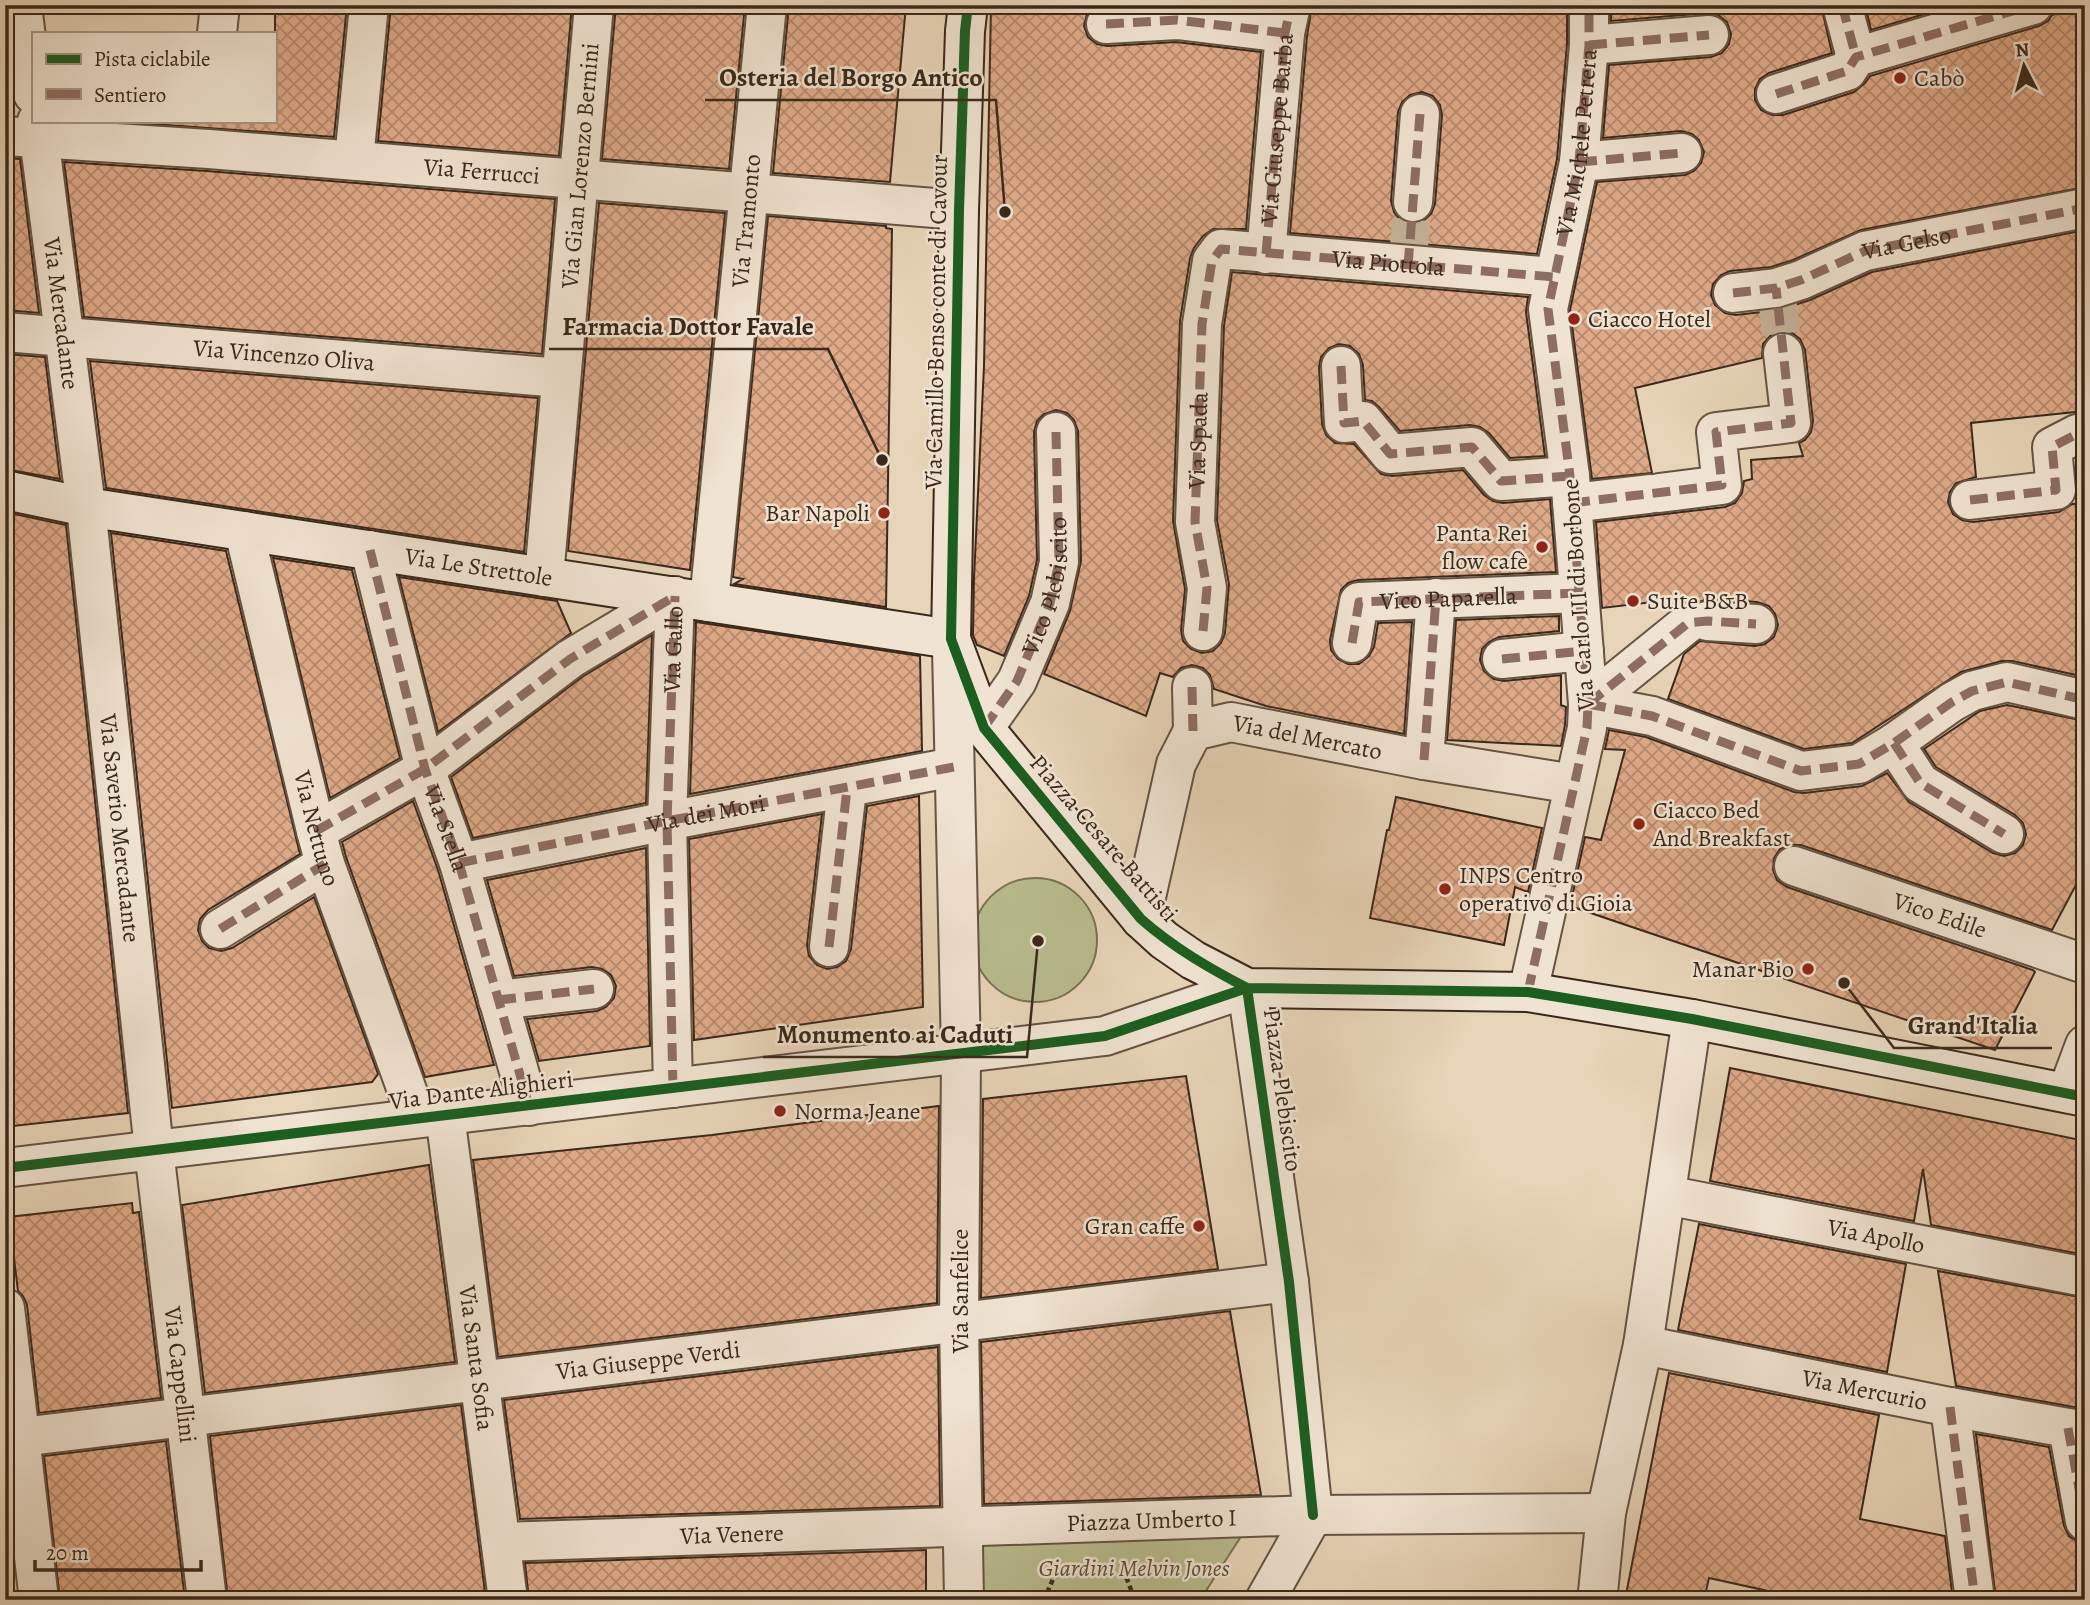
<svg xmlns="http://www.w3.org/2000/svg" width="2090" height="1605" viewBox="0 0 2090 1605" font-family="Alegreya,serif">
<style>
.green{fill:#b8bc8e;stroke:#797254;stroke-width:2}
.building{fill:url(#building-cross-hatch);stroke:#3a281b;stroke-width:2;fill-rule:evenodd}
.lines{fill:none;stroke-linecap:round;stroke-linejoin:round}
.pedestrian-tunnel{stroke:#c5b299;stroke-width:38;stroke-dasharray:38 19;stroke-linecap:butt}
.pedestrian-casing{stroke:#665342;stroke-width:42}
.minor-casing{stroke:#665342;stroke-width:42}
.secondary-casing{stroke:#3a281b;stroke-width:42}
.path{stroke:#3a281b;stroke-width:4.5;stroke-dasharray:5 3.5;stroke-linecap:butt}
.pedestrian{stroke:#f0e3d1;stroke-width:38}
.minor{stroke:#f0e3d1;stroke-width:38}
.secondary{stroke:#f0e3d1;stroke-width:38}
.quiet{stroke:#8d6e63;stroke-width:9;stroke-dasharray:18 9;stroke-linecap:butt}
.cycleway-casing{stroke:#f0e3d1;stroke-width:15}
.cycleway{stroke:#1b5e20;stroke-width:10}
.poi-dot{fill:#8f2418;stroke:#f0e3d1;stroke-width:2.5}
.labels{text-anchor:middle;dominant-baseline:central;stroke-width:5;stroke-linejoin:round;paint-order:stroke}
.poi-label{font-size:24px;fill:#3a281b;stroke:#f0e3d1;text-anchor:start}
.street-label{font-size:24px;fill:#3a281b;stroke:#f0e3d1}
.park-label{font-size:24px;font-style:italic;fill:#5a4d38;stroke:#f0e3d1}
.leader{fill:none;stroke:#3a281b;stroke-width:2.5}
.callout-dot{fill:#3a281b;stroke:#f0e3d1;stroke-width:2.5}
.callout-label{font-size:26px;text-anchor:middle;font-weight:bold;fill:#3a281b;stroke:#f0e3d1;stroke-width:5;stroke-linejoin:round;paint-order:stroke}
</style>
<defs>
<pattern id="building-cross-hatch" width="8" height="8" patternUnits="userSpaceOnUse" patternTransform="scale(1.75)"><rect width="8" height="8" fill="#dfaa88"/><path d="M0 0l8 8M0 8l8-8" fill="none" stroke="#b68a6e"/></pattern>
</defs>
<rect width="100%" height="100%" fill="#e8d4b8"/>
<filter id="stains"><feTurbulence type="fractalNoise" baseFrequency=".00286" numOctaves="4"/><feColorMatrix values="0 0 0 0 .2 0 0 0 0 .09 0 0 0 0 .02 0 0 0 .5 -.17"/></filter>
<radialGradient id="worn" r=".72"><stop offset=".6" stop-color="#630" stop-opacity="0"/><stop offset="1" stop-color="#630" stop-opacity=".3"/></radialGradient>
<path class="green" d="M973 940a62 62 0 1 1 124 0a62 62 0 1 1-124 0Z
M1242 1535 1200 1600H980L978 1540Z"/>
<path class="building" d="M275 5H347L334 137 110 121H275Z
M391 5H572L559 156 378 141Z
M616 5H745L729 169 602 159Z
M789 5H906L890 182 773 173Z
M991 5H1095L1087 14 1084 26 1088 37 1097 44 1107 46 1176 42 1261 52 1246 229H1213L1203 236 1194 248 1190 258 1180 321 1173 521 1185 589 1181 630 1183 641 1191 649 1202 653 1213 651 1221 643 1225 633 1229 584 1217 520 1224 326 1232 272 1528 297 1526 312 1545 456 1510 458 1489 433 1480 427 1470 425 1400 431 1379 407 1372 401 1365 400 1363 365 1359 354 1350 346 1339 344 1329 348 1321 357 1319 367 1322 424 1326 435 1335 443 1354 444 1381 474 1392 476 1463 470 1484 495 1493 501 1503 503 1550 499 1556 572 1358 580 1348 583 1341 590 1330 640 1331 650 1338 659 1348 664H1359L1369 656 1374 647 1378 623 1412 622 1404 734 1266 706 1214 689 1210 675 1203 668 1192 665 1181 668 1173 677 1160 673 1146 716 1044 674 1070 611 1081 561 1078 431 1074 420 1067 413 1056 410 1044 414 1037 421 1034 432 1037 560 1029 596 1004 656 977 645 973 635 974 578 984 366Z
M1312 5H1567V44L1557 159 1537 254 1290 233 1307 36ZM1422 92 1433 96 1440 105 1442 115 1435 204 1431 214 1423 221 1411 224 1400 220 1394 212 1391 201 1398 112 1402 102 1410 95Z
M1611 5H1821L1832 53 1769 73 1760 79 1755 89V100L1761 110 1772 115H1783L1854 92 1865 83 1870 76 2039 26 2048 21 2052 15 2085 5V187L1861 230 1793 260 1771 267 1730 271 1721 275 1713 284 1711 295 1715 305 1725 313 1736 315 1779 310 1810 300 1872 272 2085 230V411L1971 423 1976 477 1956 483 1950 492 1948 502 1953 514 1962 520 1973 522 2059 512 2072 504 2085 503V677L2012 661H2002L1961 672 1852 743 1804 749 1668 699 1684 654 1700 641 1755 646 1765 644 1774 637 1778 625 1775 614 1769 606 1757 602 1708 599 1696 603 1684 602 1671 609 1670 600 1602 608 1596 522 1725 507 1735 503 1742 493 1744 481 1752 479 1751 460 1803 456 1799 443 1805 440 1811 432 1813 421 1805 350 1800 339 1792 333 1780 331 1771 335 1763 344 1762 358 1635 388 1652 473 1592 479 1570 310 1597 182 1685 175 1694 171 1701 163 1704 152 1699 140 1692 134 1681 131 1603 138 1609 65 1711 57 1722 53 1729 44 1731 34 1727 22 1718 15 1708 13 1611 21Z
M1865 5H1955L1871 30Z
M5 158 20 159 39 313 5 310Z
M64 162 207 171 555 199 542 354 84 317Z
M599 203 725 213 690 570 568 551Z
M768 216 886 226V228L892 229 886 607 734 584 743 579 733 577Z
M5 354 45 357 60 479 5 469Z
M90 361 538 398 524 552 106 488Z
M5 512 66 525 128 1113 5 1127Z
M111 533 226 551 300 854 208 910 200 919 198 930 202 941 209 948 221 951 232 948 314 897 378 1074 372 1082 172 1108Z
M273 558 352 570 400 758 330 798Z
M399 577 557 601 571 633 438 732Z
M1559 616V631L1499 637 1489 642 1482 649 1480 660 1484 671 1494 679 1504 681 1561 675V705L1566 707 1565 725 1561 746 1447 740 1456 620Z
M696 622 920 656 922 751 690 794Z
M652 635 646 803 473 838 451 777 582 677Z
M2007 705 2085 721V868L2052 930 1801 845H1790L1780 849 1774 858 1773 870 1777 880 1787 887 2033 970 2035 972 1995 1050 1570 906 1585 837 1601 840 1625 750 1605 749 1609 730 1646 737 1794 792 1804 793 1862 786 1887 773 1909 802 1993 853 2004 856 2015 853 2023 845 2026 834 2023 823 2015 815 1936 767 1924 749 1980 711Z
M919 796 923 1007 694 1040 689 839 822 814 807 945 809 956 817 965 827 969 837 967 846 961 851 949 867 806Z
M1396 797 1542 828 1528 892 1515 887 1504 945 1370 918 1387 830H1389Z
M413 801 438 870 494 1065 425 1077 346 857 342 842Z
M646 848 650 1046 539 1061 527 1019 597 1011 606 1007 614 998 616 986 611 975 602 969 592 967 514 976 487 880Z
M1730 1068 2085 1141V1255L1931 1225 1923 1169 1914 1221 1710 1181Z
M1186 1076 1218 1269 981 1298 983 1099Z
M939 1106 937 1303 498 1357 473 1160 712 1135Z
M429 1165 455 1362 205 1393 182 1205Z
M132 1203 133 1213 139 1212 161 1398 39 1413 27 1305 23 1296 18 1291 9 1217Z
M1699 1224 1906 1264 1887 1372 1678 1330Z
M1938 1271 2085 1298V1409L1956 1386Z
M1230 1311 1261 1495 984 1504 981 1342Z
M938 1347 940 1506 520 1519 504 1400Z
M1669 1373 1879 1415 1860 1519 1945 1536 1953 1600H1809L1709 1578 1704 1600H1625Z
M461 1405 486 1600H228L210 1436Z
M1976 1434 2049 1447 2064 1526 2069 1536 2077 1541 2085 1542V1600H1996Z
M166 1441 185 1600H60L44 1456Z
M926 1550V1600H529L525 1563Z"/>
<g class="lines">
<path class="pedestrian-tunnel" d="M1408 257 1413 202
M1777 296 1783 353"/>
<g class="pedestrian-casing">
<g id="pedestrian">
<path d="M1842 5 1856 57"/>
<path d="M1106 24 1177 20 1285 33"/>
<path d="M1589 45 1709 35"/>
<path d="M1776 94 1847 71 1856 57 2033 5"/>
<path d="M1579 162 1682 153"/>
<path d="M1413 202 1420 114"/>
<path id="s1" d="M1266 254 1285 33 1291 5"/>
<path id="s2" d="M1733 293 1776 288 1801 280 1865 251 2085 208"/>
<path d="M1341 366 1344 423 1363 421 1390 454 1472 447 1501 481 1570 476"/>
<path d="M1659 493 1722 485 1716 432 1791 423 1783 353"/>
<path d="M1970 500 2056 490 2052 447 2077 434"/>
<path d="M1572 503 1649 494"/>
<path d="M370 550 425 769 459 863 529 1106"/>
<path d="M1707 621 1756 624"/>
<path id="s3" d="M1203 631 1207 588 1195 522 1202 324 1212 261 1221 249 1554 277"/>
<path id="s4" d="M1352 643 1359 602 1579 593"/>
<path d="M1502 659 1584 651"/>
<path d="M1192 687 1193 731"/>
<path d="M1588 704 1652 716 1801 771 1859 764 1894 743 1952 702 1972 691 2007 682 2085 700"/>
<path d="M1588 704 1688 623"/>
<path d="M984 728 1017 681 1050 603 1059 562 1056 432"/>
<path d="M1894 743 1920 783 2004 834"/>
<path d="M1424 760 1436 598"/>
<path d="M316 831 425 769 570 659 675 596"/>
<path d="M459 863 667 821 954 767"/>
<path d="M220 929 325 864"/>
<path d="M829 947 847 789"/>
<path d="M1528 992 1587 728 1588 704 1570 476 1548 309 1579 162 1589 45V5"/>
<path d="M498 1000 594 989"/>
<path d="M673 1088 667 821 675 596"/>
<path d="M1950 1407 1975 1600"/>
<path d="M2068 1428 2085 1521"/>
</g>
</g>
<g class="minor-casing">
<g id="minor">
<path d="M22 5 33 94"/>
<path d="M217 33 220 5"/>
<path id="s5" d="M37 121 86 507 154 1150 207 1600"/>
<path id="s6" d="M5 136 209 149 959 210"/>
<path d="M354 160 369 5"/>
<path id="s7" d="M5 332 561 378"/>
<path id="s8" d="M244 531 316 831 325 864 417 1118"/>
<path id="s9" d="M544 577 594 5"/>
<path id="s10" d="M709 602 767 5"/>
<path d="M952 648 961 1054 959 1323 964 1600"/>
<path id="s11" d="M1794 866 2085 964"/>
<path id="s12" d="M1141 919 1176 764 1193 731 1231 722 1424 760 1574 784"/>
<path d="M2067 1093 2085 1045"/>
<path id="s13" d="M445 1115 508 1600"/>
<path d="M5 1168 1105 1036 1247 988 1289 1282 1313 1515"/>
<path id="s14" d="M1666 1195 2085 1277"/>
<path d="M5 1308 39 1600"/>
<path id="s15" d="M1643 1345 1950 1407 2085 1431"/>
<path id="s16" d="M5 1439 1289 1282"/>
<path id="s17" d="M501 1542 1313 1515 1606 1513"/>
<path d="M1265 1600 1313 1515"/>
<path d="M1600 1600 1598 1592 1606 1513 1643 1345 1692 1019"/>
</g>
</g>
<g class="secondary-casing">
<g id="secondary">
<path d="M968 5 965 31 959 210 951 639 984 728 1141 919 1164 940 1193 960 1247 988 1528 992 1692 1019 2085 1097"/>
<path id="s18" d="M5 490 86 507 951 639"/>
</g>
</g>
<path class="path" d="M1121 1572 1125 1574 1135 1600
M1013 1598 1044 1599
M1044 1600 1053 1579 1059 1574"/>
<use href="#pedestrian" class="pedestrian"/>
<use href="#minor" class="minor"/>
<use href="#secondary" class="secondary"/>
<g class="quiet">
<path d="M1842 5 1856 57"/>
<path d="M1106 24 1177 20 1285 33"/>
<path d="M1589 45 1709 35"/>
<path d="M1776 94 1847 71 1856 57 2033 5"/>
<path d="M1579 162 1682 153"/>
<path d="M1266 254 1285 33 1291 5"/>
<path d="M1408 266 1420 114"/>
<path d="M1733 293 1776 288 1801 280 1865 251 2085 208"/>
<path d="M1341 366 1344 423 1363 421 1390 454 1472 447 1501 481 1570 476"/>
<path d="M1970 500 2056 490 2052 447 2077 434H2085"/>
<path d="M1572 503 1722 485 1716 432 1791 423 1776 288"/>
<path id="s19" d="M370 550 425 769 459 863 529 1106"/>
<path d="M1203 631 1207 588 1195 522 1202 324 1212 261 1221 249 1554 277"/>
<path d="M1352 643 1359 602 1579 593"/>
<path d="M1502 659 1584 651"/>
<path d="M1192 687 1193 731"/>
<path d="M1588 704 1652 716 1801 771 1859 764 1894 743 1952 702 1972 691 2007 682 2085 700"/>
<path d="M1588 704 1688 623 1707 621 1756 624"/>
<path id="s20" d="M984 728 1017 681 1050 603 1059 562 1056 432"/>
<path d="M1894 743 1920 783 2004 834"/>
<path d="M1424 760 1436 598"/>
<path d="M316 831 425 769 570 659 675 596"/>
<path id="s21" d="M459 863 667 821 954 767"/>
<path d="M220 929 325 864"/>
<path d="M829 947 847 789"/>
<path id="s22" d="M1528 992 1587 728 1588 704 1570 476 1548 309 1579 162 1589 45V5"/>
<path d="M498 1000 594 989"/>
<path id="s23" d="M673 1088 667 821 675 596"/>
<path d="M1950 1407 1975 1600"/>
<path d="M2068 1428 2085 1521"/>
</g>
<g class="cycleway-casing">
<path id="cycleway" d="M968 5 965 31 959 210 951 639 984 728 1141 919C1174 948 1209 968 1247 988
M1247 988 1289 1282 1313 1515
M5 1168 1105 1036 1247 988 1528 992 1692 1019 2085 1097"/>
</g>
<use href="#cycleway" class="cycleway"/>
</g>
<g class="poi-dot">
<circle cx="1900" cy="78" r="7"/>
<circle cx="1574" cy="319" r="7"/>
<circle cx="884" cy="513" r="7"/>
<circle cx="1542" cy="547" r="7"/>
<circle cx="1633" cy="601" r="7"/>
<circle cx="1639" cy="824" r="7"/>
<circle cx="1445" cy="889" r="7"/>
<circle cx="1808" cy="969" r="7"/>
<circle cx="780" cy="1111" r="7"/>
<circle cx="1199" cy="1226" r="7"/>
</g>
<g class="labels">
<g class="poi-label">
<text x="1914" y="78">Cabò</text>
<text x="1588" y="319">Ciacco Hotel</text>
<text x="870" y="513" text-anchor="end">Bar Napoli</text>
<text x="1528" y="533" text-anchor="end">Panta Rei<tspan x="1528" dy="28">flow cafè</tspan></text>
<text x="1647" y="601">Suite B&amp;B</text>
<text x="1653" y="810">Ciacco Bed<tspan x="1653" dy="28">And Breakfast</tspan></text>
<text x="1459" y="875">INPS Centro<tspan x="1459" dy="28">operativo di Gioia</tspan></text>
<text x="1794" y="969" text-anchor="end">Manar Bio</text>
<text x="794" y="1111">Norma Jeane</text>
<text x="1185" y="1226" text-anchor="end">Gran caffe</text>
</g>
<g class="street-label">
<text stroke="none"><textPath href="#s1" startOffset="126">Via Giuseppe Barba</textPath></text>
<text stroke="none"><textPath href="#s22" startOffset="861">Via Michele Petrera</textPath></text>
<text stroke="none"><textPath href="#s9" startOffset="413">Via Gian Lorenzo Bernini</textPath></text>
<text stroke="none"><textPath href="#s6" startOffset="478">Via Ferrucci</textPath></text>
<text stroke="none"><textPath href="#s10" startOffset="383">Via Tramonto</textPath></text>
<text stroke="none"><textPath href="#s2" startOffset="182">Via Gelso</textPath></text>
<text stroke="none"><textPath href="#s3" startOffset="555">Via Piottola</textPath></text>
<text stroke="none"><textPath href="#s5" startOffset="194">Via Mercadante</textPath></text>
<text transform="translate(936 322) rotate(-89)">Via Camillo Benso conte di Cavour</text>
<text stroke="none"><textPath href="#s7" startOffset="280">Via Vincenzo Oliva</textPath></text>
<text stroke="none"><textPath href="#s3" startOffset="192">Via Spada</textPath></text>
<text stroke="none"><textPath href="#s18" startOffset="480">Via Le Strettole</textPath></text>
<text stroke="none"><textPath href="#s20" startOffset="158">Vico Plebiscito</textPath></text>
<text transform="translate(1578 595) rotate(-94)">Via Carlo III di Borbone</text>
<text stroke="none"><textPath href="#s4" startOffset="131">Vico Paparella</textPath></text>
<text stroke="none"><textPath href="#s23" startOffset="439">Via Gallo</textPath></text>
<text stroke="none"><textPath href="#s12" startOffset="313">Via del Mercato</textPath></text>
<text stroke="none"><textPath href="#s21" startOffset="252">Via dei Mori</textPath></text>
<text stroke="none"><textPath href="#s8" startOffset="306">Via Nettuno</textPath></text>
<text stroke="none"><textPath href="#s5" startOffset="712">Via Saverio Mercadante</textPath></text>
<text stroke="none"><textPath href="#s19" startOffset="289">Via Stella</textPath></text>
<text transform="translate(1104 838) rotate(49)">Piazza Cesare Battisti</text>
<text stroke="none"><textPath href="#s11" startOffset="154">Vico Edile</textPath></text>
<text transform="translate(481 1090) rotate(-7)">Via Dante Alighieri</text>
<text transform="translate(1283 1090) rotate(82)">Piazza Plebiscito</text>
<text stroke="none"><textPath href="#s14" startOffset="214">Via Apollo</textPath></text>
<text transform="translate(960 1291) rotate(-90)">Via Sanfelice</text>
<text stroke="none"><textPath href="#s13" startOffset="245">Via Santa Sofia</textPath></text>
<text stroke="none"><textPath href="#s16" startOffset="648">Via Giuseppe Verdi</textPath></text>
<text stroke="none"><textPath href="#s5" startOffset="1262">Via Cappellini</textPath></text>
<text stroke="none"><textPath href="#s15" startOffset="226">Via Mercurio</textPath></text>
<text stroke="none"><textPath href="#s17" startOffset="651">Piazza Umberto I</textPath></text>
<text stroke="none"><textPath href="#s17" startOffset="231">Via Venere</textPath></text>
</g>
<g class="park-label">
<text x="1134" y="1568">Giardini Melvin Jones</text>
</g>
</g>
<path class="leader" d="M1005 212L996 100H705M882 460L828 349H549M1844 983L1894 1048H2052M1038 941L1027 1057H763"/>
<g class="callout-dot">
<circle cx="1005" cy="212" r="7"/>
<circle cx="882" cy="460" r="7"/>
<circle cx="1844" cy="983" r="7"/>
<circle cx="1038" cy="941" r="7"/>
</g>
<g class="callout-label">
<text x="851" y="86">Osteria del Borgo Antico</text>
<text x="688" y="335">Farmacia Dottor Favale</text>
<text x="1973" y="1034">Grand'Italia</text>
<text x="895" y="1043">Monumento ai Caduti</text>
</g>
<rect width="2090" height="1605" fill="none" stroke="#e8d4b8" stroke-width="28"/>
<rect x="7" y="7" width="2076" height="1591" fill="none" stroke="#3a281b" stroke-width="3.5"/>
<rect x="14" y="14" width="2062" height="1577" fill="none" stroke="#3a281b" stroke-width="2"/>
<rect x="32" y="32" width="245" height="91" fill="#f0e3d1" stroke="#a79888" stroke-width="2"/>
<rect x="46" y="54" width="35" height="10" fill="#1b5e20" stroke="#a79888" stroke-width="2"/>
<text x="94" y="66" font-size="21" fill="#3a281b">Pista ciclabile</text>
<rect x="46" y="89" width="35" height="10" fill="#8d6e63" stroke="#a79888" stroke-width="2"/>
<text x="94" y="102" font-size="21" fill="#3a281b">Sentiero</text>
<g transform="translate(2024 66) rotate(354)" stroke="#f0e3d1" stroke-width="5" paint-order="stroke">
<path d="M0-5L12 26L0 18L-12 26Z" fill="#3a281b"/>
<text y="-10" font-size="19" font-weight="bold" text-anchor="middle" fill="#3a281b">N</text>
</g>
<path d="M35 1560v10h166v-10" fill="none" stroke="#3a281b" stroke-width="3.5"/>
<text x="46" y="1560" font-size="21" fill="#3a281b" stroke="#f0e3d1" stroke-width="5" paint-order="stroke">20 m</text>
<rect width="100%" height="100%" filter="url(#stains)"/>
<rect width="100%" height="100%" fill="url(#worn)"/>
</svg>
